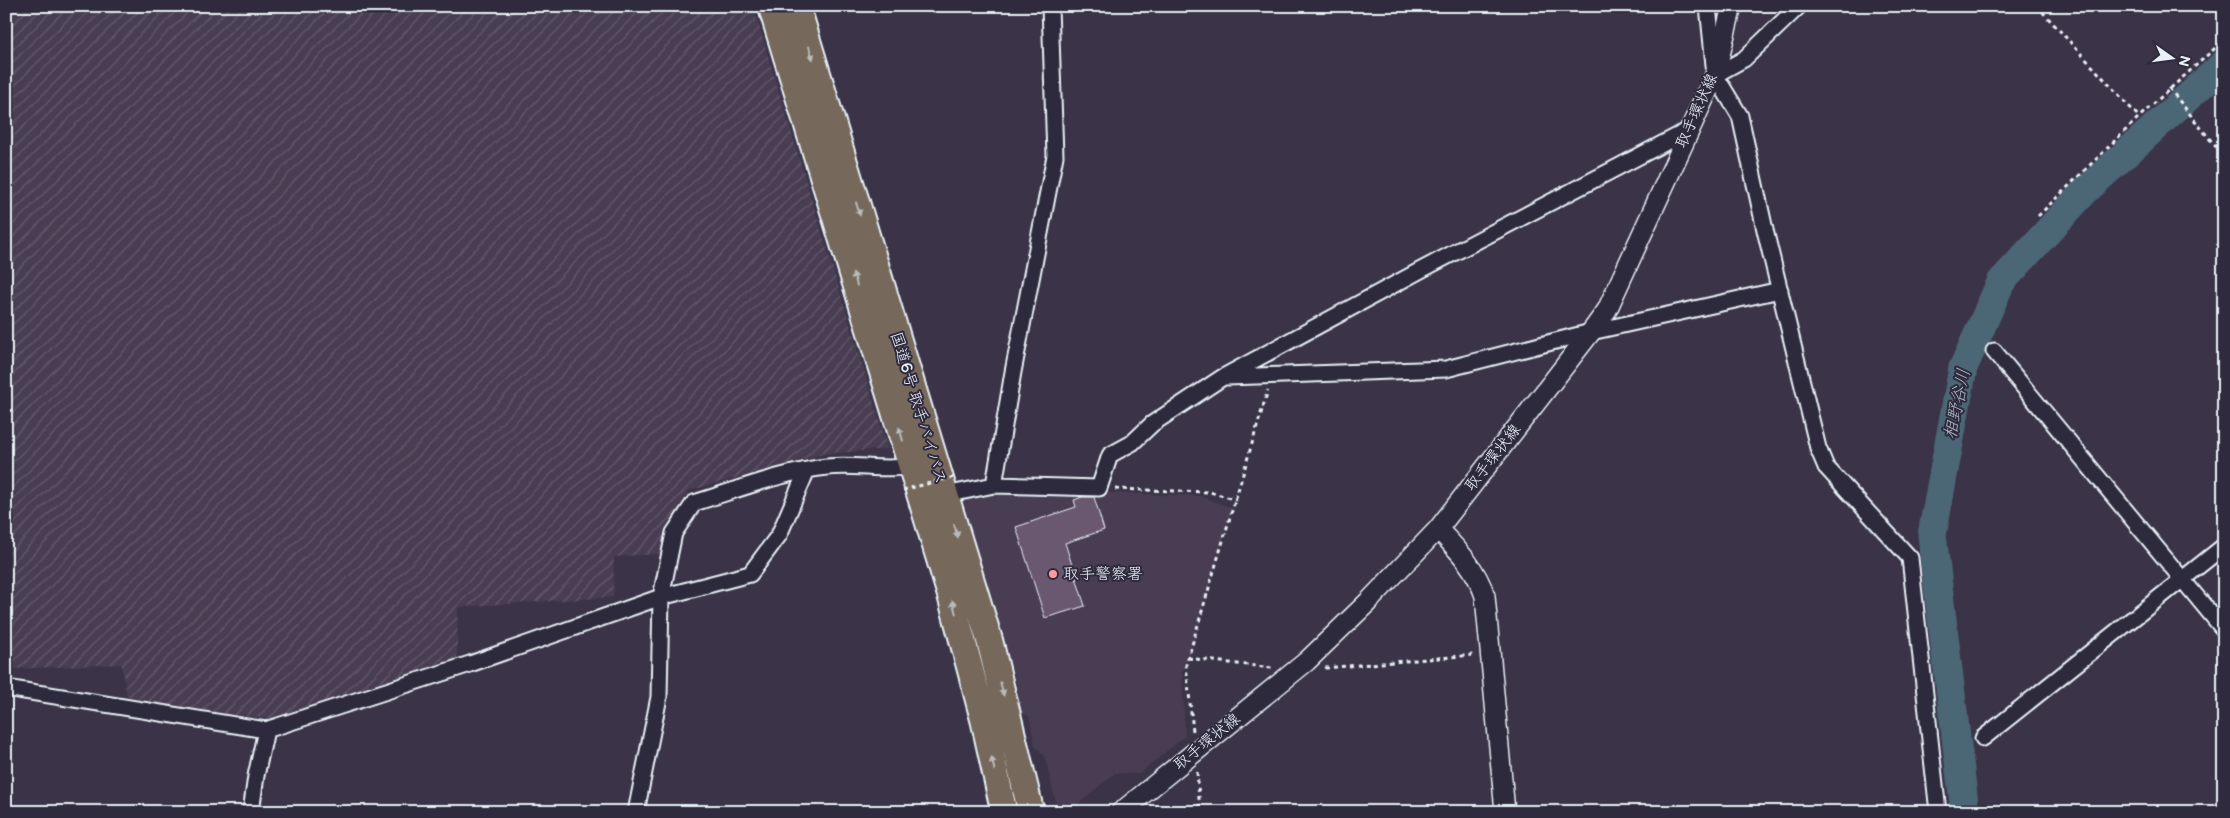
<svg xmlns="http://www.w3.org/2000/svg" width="2230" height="818" viewBox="0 0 2230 818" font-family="'Balsamiq Sans','Klee One',sans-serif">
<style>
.built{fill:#493e53}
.industrial{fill:url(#industrial-furrows)}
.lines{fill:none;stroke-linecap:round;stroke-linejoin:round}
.river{stroke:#4c6675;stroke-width:29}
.building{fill:#6b5870;stroke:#e8f1f8}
.minor-casing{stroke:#e8f1f8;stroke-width:19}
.tertiary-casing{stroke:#e8f1f8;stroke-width:22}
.trunk-casing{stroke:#e8f1f8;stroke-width:29}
.path{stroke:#e8f1f8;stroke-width:3;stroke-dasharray:4 4;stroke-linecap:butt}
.minor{stroke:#2f2a3d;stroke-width:15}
.tertiary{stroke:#2f2a3d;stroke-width:19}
.trunk{stroke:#76695c;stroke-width:25}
.path-bridge{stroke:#e8f1f8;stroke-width:3;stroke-dasharray:4 4;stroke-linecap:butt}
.oneway{fill:#babbba}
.poi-dot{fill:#ff9aa2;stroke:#2f2a3d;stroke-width:2}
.labels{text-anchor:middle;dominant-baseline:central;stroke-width:4;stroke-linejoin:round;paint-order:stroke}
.street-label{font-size:16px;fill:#e8f1f8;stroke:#2f2a3d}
.poi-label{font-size:16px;fill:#e8f1f8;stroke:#2f2a3d;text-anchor:start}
.water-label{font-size:18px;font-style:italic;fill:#aab9c4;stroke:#2f2a3d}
</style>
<defs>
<pattern id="industrial-furrows" width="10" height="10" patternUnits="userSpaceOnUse" patternTransform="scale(1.25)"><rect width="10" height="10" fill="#493e53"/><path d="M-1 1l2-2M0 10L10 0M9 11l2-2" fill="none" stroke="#635a6c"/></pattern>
</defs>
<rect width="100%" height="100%" fill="#3b3347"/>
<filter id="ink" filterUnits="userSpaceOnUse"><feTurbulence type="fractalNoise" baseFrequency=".02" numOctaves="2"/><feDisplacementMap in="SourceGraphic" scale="10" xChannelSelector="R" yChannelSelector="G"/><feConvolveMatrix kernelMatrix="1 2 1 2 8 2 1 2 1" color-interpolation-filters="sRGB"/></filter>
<g filter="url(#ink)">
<path class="built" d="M1003 489 1199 496 1233 508 1192 652 1182 672 1185 736 1139 774 1115 773 1071 810 1057 807 1044 755 1035 746 1029 716 1022 714 1016 682 962 498Z"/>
<path class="industrial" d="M6 6H753L888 449 823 454 688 491 659 554 614 557 613 597 458 607 457 658 269 719 176 707 127 696 121 664 14 669 11 635 6 634Z"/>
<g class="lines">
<path class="river" d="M1965 812 1932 535 1963 368 2001 282 2086 190 2224 64"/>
</g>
<path class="building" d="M1082 497H1094L1104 530 1065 543 1085 606 1045 618 1016 527 1076 507 1074 500Z"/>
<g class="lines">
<g class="minor-casing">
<path id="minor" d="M1708 6 1715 75 1740 116 1765 230 1818 448 1826 467 1910 558 1938 812
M1715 75 1744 59 1799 6
M1994 351 2224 630
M1227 377 1446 369 1591 332 1780 290
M807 470 779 535 750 574 661 597 674 533 694 503C737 490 782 472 827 467 857 463 889 473 918 464
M994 485 1013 372 1055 156 1050 6
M945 495 994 485 1099 488 1110 455 1132 443 1152 424 1223 377 1421 270 1689 130
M6 688 266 730 470 664 661 597 659 697 636 812
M1983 738 2224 546
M251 812 256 776 266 730"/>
</g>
<g class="tertiary-casing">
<path id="tertiary" d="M1438 529C1458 550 1476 568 1485 596L1505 812
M1121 812 1307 661 1368 602 1438 529 1591 332 1607 310 1715 75 1732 6"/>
</g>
<g class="trunk-casing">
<path id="trunk" d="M771 6 951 597 984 721 1004 812
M797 6 990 642 1031 812"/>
</g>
<path class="path" d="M2037 6 2139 117
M2169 88 2224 157
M2038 216 2139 117 2224 40
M1115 489 1210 492 1237 500
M1188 658 1272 668
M1325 668 1473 655
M1193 731 1186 665 1268 390
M1197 772 1200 812"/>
<use href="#minor" class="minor"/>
<use href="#tertiary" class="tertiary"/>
<use href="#trunk" class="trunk"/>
<path class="path-bridge" d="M903 490 954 477"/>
</g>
<defs><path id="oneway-solid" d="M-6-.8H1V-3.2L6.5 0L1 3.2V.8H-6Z" transform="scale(1.25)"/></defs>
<g class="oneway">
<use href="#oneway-solid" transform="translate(811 53) rotate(73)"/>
<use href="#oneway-solid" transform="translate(858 209) rotate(73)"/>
<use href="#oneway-solid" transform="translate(855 279) rotate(-107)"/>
<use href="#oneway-solid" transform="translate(901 434) rotate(-106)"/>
<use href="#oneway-solid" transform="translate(956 531) rotate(73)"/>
<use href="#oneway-solid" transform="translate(954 607) rotate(-105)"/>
<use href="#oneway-solid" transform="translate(1002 689) rotate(76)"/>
<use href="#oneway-solid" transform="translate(993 764) rotate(-103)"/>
</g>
</g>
<circle class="poi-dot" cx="1053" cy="574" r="5"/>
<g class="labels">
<g class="street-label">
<text transform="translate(1697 111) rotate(-66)">取手環状線</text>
<text transform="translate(918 408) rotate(73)">国道6号 取手バイパス</text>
<text transform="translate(1493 458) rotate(-52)">取手環状線</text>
<text transform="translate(1207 742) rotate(-39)">取手環状線</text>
</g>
<g class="poi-label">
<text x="1063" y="574">取手警察署</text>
</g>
<g class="water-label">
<text transform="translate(1957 404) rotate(-78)">相野谷川</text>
</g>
</g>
<rect width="2230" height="818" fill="none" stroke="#2f2a3d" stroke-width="25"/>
<rect x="12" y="12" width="2205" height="793" fill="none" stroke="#e8f1f8" stroke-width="2" filter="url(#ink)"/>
<g transform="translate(2172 58) rotate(104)" stroke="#2f2a3d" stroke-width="4" paint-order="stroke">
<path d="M0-4L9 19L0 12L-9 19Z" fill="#e8f1f8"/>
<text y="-8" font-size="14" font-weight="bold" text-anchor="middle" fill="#e8f1f8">N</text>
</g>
</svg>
